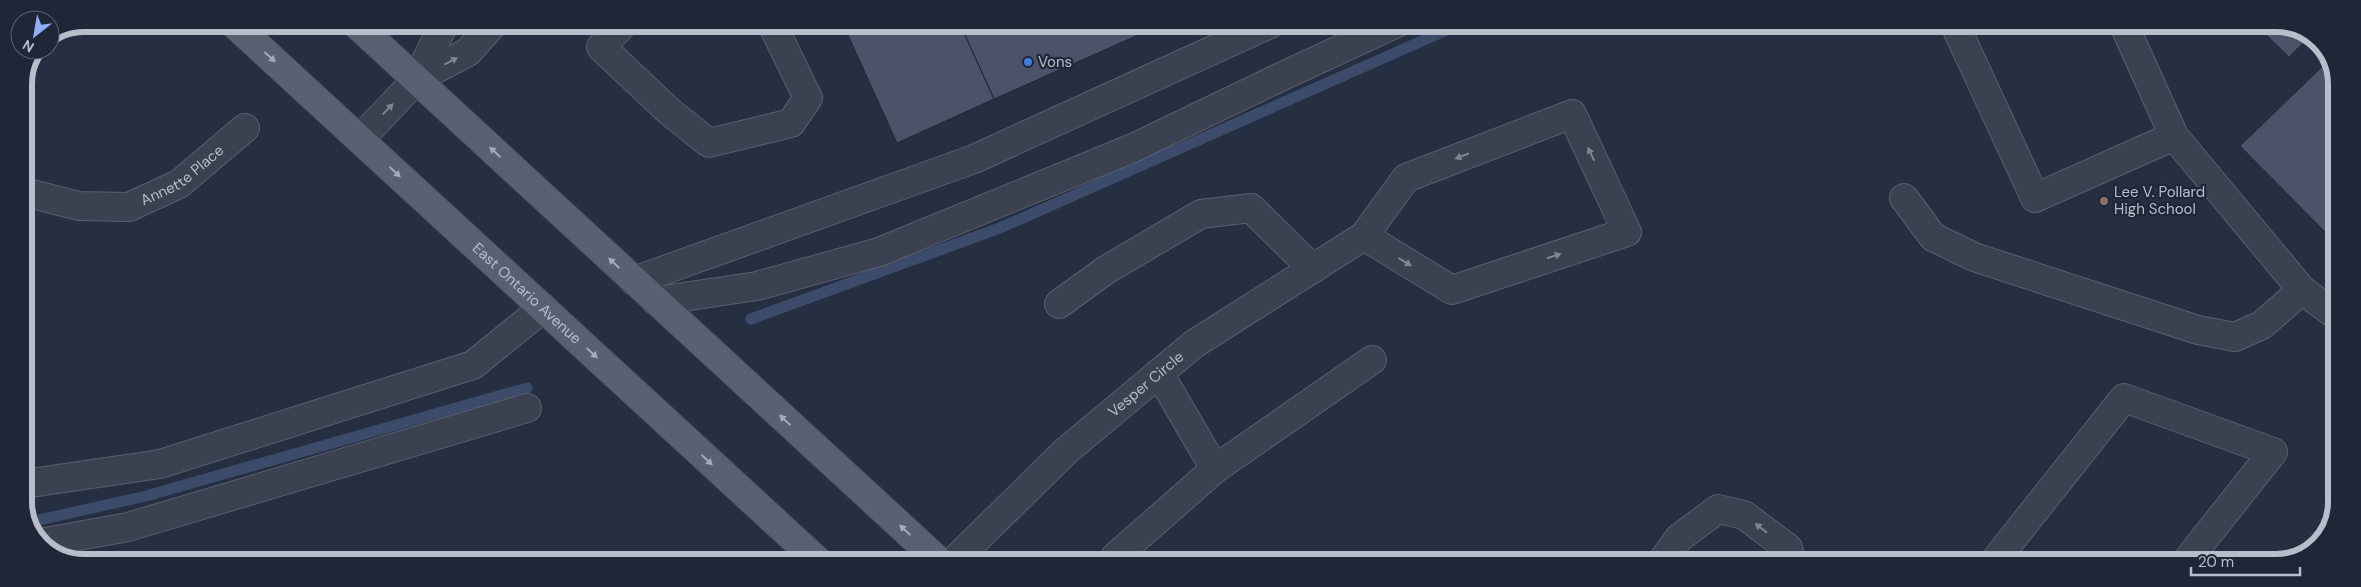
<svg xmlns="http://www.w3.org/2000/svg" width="2361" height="587" viewBox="0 0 2361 587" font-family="'DM Sans',sans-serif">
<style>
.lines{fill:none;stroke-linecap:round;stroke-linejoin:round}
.stream{stroke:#3c4b6a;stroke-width:11}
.building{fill:#4a5368;stroke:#212839}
.minor-casing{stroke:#585f6e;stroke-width:30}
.major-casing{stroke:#444a5a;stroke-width:30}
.minor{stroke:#3b4151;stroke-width:28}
.major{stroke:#596071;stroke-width:28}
.oneway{fill:#a4aab9}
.oneway2{fill:#7f8594}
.shop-dot{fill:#3f7fe0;stroke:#1f2637;stroke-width:2}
.education-dot{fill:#8d6e63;stroke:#1f2637;stroke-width:2}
.labels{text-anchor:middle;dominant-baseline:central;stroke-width:4.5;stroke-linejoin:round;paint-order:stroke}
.poi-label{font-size:15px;fill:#b7bdcb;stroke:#1f2637;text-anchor:start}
.street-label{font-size:15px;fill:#b7bdcb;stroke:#1f2637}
.rim{fill:none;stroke:#b7bdcb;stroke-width:6}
</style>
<rect width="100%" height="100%" fill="#262f42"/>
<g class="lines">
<path class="stream" d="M751 319 1000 228 1458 25
M30 522 146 496 527 388"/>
</g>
<path class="building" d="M843 24H960L994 99 897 143Z
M960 24H1163L994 99Z
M2256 25H2288L2309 37 2289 57Z
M2329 60 2337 80V244L2240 146Z"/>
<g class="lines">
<g class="minor-casing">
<g id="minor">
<path d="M444 24 417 79 468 52 493 24"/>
<path d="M623 24 601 47 670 112 709 143 791 123 808 98 772 24"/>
<path d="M1955 25 2035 198 2174 136 2302 290 2337 316"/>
<path d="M2124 25 2174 136"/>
<path d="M360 139 417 79"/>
<path id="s1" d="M24 192 79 206 129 207 179 184 245 128"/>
<path d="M1904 198 1933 237 1974 257 2198 330 2235 337 2262 325 2302 290"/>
<path d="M634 281 974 159 1270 24"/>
<path d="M656 301 757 286 879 252 1133 148 1287 74 1395 24"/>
<path d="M1059 304 1106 270 1201 214 1251 208 1313 269"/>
<path d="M1159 373 1215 469"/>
<path d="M24 484 160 464 473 365 543 308"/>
<path d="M40 543 128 527 527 408"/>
<path d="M1115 557 1215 469 1372 360"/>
<path id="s2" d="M952 563 1066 451 1194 344 1364 236 1406 178 1572 114 1627 232 1452 290 1364 236"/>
<path d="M1661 563 1679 538 1718 509 1744 515 1788 548 1792 563"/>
<path d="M1993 563 2124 398 2273 452 2185 563"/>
</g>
</g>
<g class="major-casing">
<g id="major">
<path id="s3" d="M234 24 819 562"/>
<path d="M356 24 941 563"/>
</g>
</g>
<use href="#minor" class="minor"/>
<use href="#major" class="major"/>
</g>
<defs><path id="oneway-solid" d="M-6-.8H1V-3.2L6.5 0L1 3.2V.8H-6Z" transform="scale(1.25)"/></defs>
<g class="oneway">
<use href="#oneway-solid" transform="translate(270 57) rotate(42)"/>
<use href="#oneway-solid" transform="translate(495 152) rotate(-137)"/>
<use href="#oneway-solid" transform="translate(395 172) rotate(43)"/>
<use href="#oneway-solid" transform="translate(614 263) rotate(-137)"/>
<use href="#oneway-solid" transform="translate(592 353) rotate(43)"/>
<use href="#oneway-solid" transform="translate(785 420) rotate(-137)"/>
<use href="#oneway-solid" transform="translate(707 460) rotate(43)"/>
<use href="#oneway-solid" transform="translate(905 530) rotate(-137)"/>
</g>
<g class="oneway2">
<use href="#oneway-solid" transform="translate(451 61) rotate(-28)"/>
<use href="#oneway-solid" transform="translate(388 109) rotate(-46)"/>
<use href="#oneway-solid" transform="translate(1591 154) rotate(-115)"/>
<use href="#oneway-solid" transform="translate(1462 156) rotate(159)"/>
<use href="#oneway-solid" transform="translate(1554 256) rotate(-18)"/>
<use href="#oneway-solid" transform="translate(1405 262) rotate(31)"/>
<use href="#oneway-solid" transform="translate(1761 528) rotate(-142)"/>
</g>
<circle class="shop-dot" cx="1028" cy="62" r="5"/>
<circle class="education-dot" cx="2104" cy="201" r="5"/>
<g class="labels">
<g class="poi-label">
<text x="1038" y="62">Vons</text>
<text x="2114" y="192">Lee V. Pollard<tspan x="2114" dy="17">High School</tspan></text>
</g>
<g class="street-label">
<text stroke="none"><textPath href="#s1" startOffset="169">Annette Place</textPath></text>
<text stroke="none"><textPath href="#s3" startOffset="398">East Ontario Avenue</textPath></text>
<text stroke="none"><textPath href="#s2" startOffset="264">Vesper Circle</textPath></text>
</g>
</g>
<path d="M0 0H2361V587H0ZM84 32H2276A52 52 0 0 1 2328 84V502A52 52 0 0 1 2276 554H84A52 52 0 0 1 32 502V84A52 52 0 0 1 84 32Z" fill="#1f2637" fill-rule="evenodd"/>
<path class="rim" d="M84 32H2276A52 52 0 0 1 2328 84V502A52 52 0 0 1 2276 554H84A52 52 0 0 1 32 502V84A52 52 0 0 1 84 32Z"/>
<g transform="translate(35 35) rotate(211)"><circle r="24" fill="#1f2637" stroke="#5c6272"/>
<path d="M0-4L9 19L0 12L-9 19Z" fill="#90adf8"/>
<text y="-8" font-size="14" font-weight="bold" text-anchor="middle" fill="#b7bdcb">N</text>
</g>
<path d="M2191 567v8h109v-8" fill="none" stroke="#b7bdcb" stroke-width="2.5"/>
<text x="2198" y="567" font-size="15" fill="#b7bdcb" stroke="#1f2637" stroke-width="4" paint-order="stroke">20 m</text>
</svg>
